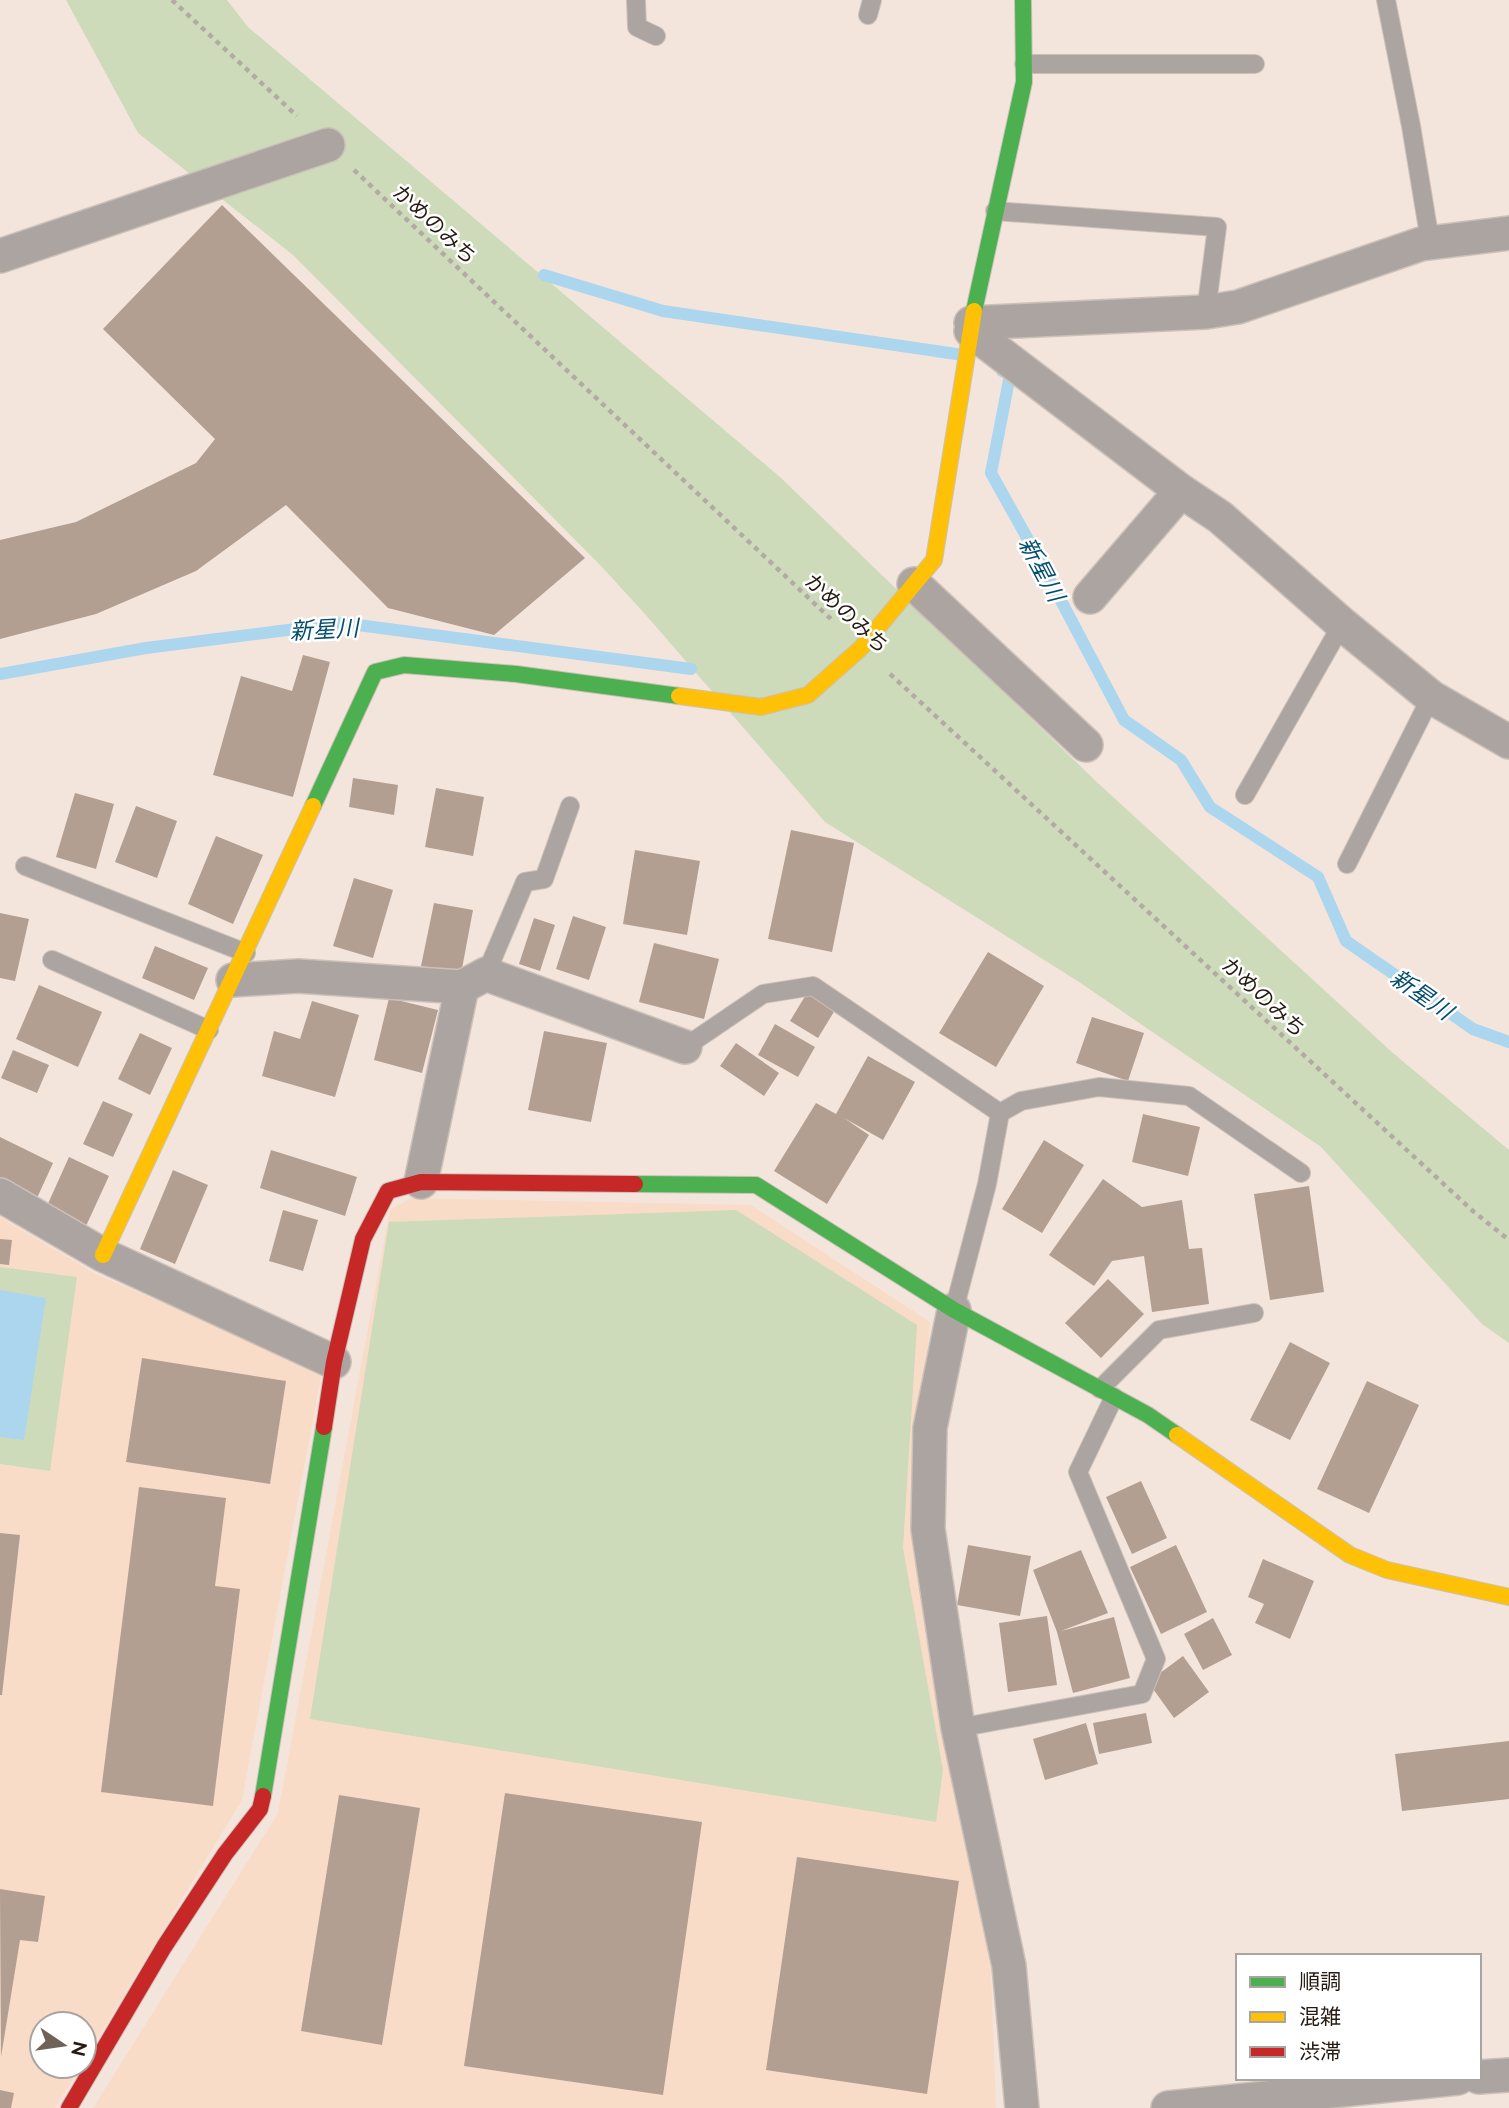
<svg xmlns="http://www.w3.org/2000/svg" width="1509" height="2108" viewBox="0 0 1509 2108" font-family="Raleway,'Noto Sans JP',sans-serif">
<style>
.built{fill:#f8dcc8}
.green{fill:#cddbba}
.water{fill:#acd6ee}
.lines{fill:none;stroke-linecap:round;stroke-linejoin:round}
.stream{stroke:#acd6ee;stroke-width:12}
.building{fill:#b29f91}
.lane-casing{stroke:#ccc1b9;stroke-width:20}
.street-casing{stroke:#ccc1b9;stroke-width:36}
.fast-casing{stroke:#ccc1b9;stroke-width:18}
.slow-casing{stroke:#ccc1b9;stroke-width:18}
.jam-casing{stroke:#ccc1b9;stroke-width:18}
.path{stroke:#b3aaa4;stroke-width:4.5;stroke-dasharray:5 5;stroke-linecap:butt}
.lane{stroke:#aca4a0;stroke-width:18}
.street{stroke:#aca4a0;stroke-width:33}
.fast{stroke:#4caf50;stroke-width:16}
.slow{stroke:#ffc107;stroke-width:16}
.jam{stroke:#c62828;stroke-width:16}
.labels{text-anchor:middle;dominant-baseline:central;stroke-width:5;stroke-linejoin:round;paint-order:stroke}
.street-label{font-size:21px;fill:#261b12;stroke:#fff}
.water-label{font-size:23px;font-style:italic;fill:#044e6d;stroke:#fff}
</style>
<rect width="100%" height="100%" fill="#f4e5dc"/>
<path class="built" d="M411 1198 751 1205 930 1322 914 1540 991 1971 996 2108H93L278 1813 390 1209Z
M0 1217 96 1274 322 1371 242 1800 84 2061V2024H42V2066H81L55 2108H0Z"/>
<path class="green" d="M66 0H227L248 27 780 477 1100 785 1393 1053 1509 1150V1343L1482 1324 1321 1147 1079 982 825 822 645 614 601 566 293 255 138 133Z
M736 1210 917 1325 903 1548 943 1770 936 1822 310 1719 389 1222Z
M0 1267 77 1277 50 1471 0 1464Z"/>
<path class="water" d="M0 1290 46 1298 24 1440 0 1437Z"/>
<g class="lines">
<path class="stream" d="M544 275 663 311 963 355
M1002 371 1010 375 991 473 1040 561 1124 720 1181 760 1210 807 1318 877 1346 941 1473 1029 1509 1042
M0 674 146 648 343 623 691 669"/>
</g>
<path class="building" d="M222 205 585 558 494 635 388 608 286 505 196 571 96 614 0 639V540L76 522 196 463 215 439 103 329Z
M303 655 330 662 293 797 213 775 241 676 292 691Z
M353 778 398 785 394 815 349 807Z
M436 788 484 797 473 856 425 847Z
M75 793 114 804 96 869 56 857Z
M136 806 177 821 157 878 115 862Z
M791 830 854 843 832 952 768 939Z
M216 836 263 855 233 924 188 904Z
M635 850 700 861 687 935 623 924Z
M354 878 393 890 373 958 333 946Z
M434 903 473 910 461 974 421 966Z
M0 913 29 919 15 981 0 978Z
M573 916 606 927 589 980 556 969Z
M534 918 555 925 540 971 519 964Z
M654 943 719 959 704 1019 639 1002Z
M155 946 208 968 194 1000 142 978Z
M988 952 1044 986 996 1067 939 1033Z
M39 985 102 1012 78 1067 16 1039Z
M807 993 835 1010 818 1038 790 1021Z
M389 998 438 1010 422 1073 374 1060Z
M312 1001 359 1015 335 1097 262 1076 274 1031 300 1039Z
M1092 1017 1144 1033 1128 1081 1076 1063Z
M775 1024 815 1047 798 1077 758 1055Z
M544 1031 607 1043 591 1122 528 1110Z
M140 1033 172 1048 150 1095 118 1079Z
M736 1043 779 1073 764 1096 720 1066Z
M13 1050 49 1065 37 1093 1 1078Z
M868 1056 915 1082 883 1140 844 1118 869 1135 827 1204 774 1171 816 1103 836 1114Z
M103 1101 133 1114 113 1157 83 1144Z
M1143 1114 1200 1127 1188 1176 1132 1162Z
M0 1137 53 1163 37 1198 0 1179Z
M1044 1140 1084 1165 1042 1233 1002 1209Z
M271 1150 357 1177 345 1216 260 1188Z
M69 1157 109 1176 86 1226 46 1208Z
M173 1170 208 1185 175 1264 140 1249Z
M1103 1179 1142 1207 1182 1200 1189 1249 1202 1248 1209 1304 1152 1312 1144 1256 1112 1261 1094 1286 1049 1255Z
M1309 1186 1324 1292 1270 1300 1254 1194Z
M283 1210 318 1220 303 1271 269 1261Z
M0 1239 12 1240 9 1265 0 1264Z
M1108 1279 1144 1314 1101 1358 1065 1323Z
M1290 1342 1330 1363 1290 1440 1250 1420Z
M142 1358 286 1381 270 1484 126 1462Z
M1367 1381 1419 1405 1369 1513 1317 1489Z
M1141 1481 1167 1538 1132 1554 1106 1497Z
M139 1487 226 1498 215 1586 240 1589 213 1806 101 1792Z
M0 1533 20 1535 2 1695H0Z
M968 1545 1031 1556 1020 1616 957 1605Z
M1176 1545 1207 1612 1161 1634 1130 1567Z
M1081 1550 1108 1613 1061 1631 1114 1617 1130 1678 1073 1693 1057 1632 1033 1570Z
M1263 1559 1314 1581 1290 1639 1255 1623 1264 1604 1248 1597Z
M1047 1616 1057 1685 1008 1692 999 1623Z
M1213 1618 1232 1655 1203 1670 1184 1634Z
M1183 1656 1209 1692 1174 1718 1148 1682Z
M1146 1713 1152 1743 1099 1754 1093 1723Z
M1086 1723 1098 1764 1045 1780 1033 1739Z
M1509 1741V1799L1402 1811 1395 1754Z
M505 1793 702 1822 663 2095 464 2066Z
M339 1795 420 1808 382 2045 301 2031Z
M797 1857 959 1881 927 2094 766 2070Z
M0 1889 45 1896 38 1942 20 1940 1 2057Z
M0 2090 14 2093 11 2108H0Z"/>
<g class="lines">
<g class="lane-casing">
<path id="lane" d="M636 0 637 27 656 36
M1386 0 1411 126 1430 241
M868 15 872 0
M1024 64H1255
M995 211 1217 227 1206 312
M1245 795 1342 624
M1347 864 1431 697
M25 866 246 953
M52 960 209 1030
M486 974 525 882 544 879 570 806
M685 1047 763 994 813 986 1000 1113
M954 1310 987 1184 1000 1113 1021 1101 1099 1087 1189 1096 1301 1173
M1100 1389 1159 1330 1254 1313
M958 1728 1142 1694 1156 1659 1078 1472 1114 1397"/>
</g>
<g class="street-casing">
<path id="street" d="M0 256 328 145
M971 323 1206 312 1238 307 1421 244 1509 233
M971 331 1181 491 1220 517 1342 624 1431 697 1509 742
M914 584 1086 745
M1090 597 1181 491
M233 980 298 976 462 987 421 1182
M462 987 486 974 685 1047
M0 1195 103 1255 334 1362
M954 1310 930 1428 928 1529 958 1728 1009 1966 1022 2108
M1479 2077 1509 2075
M1168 2108 1458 2078"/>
</g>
<g class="fast-casing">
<path id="fast" d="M974 311 1024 82 1023 0
M313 806 375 672 404 665 516 674 679 696
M635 1184 756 1185 954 1310 1148 1415 1177 1435
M263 1796 324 1427"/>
</g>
<g class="slow-casing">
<path id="slow" d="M679 696 761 707 808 695 861 648 934 560 974 311
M103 1255 313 806
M1177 1435 1350 1555 1387 1570 1509 1597"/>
</g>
<g class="jam-casing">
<path id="jam" d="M324 1427 334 1362 363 1239 388 1191 421 1182 635 1184
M69 2108 164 1947 225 1854 260 1809 263 1796"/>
</g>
<path class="path" d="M172 0 297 116
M354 170 832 620
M890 674 1474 1212 1509 1240"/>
<use href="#lane" class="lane"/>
<use href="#street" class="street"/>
<use href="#fast" class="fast"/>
<use href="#slow" class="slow"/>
<use href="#jam" class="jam"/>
</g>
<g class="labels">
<g class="street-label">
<text transform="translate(435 224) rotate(43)">かめのみち</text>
<text transform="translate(847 613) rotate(43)">かめのみち</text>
<text transform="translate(1264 997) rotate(43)">かめのみち</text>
</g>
<g class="water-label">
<text transform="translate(1042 569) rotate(62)">新星川</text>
<text transform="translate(324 629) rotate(-3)">新星川</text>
<text transform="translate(1422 994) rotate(35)">新星川</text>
</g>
</g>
<rect x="1236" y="1954" width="245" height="126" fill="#ffffff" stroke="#a8a4a0" stroke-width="2"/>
<rect x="1250" y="1977" width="35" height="10" fill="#4caf50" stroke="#a8a4a0" stroke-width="2"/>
<text x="1299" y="1989" font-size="21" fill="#261b12">順調</text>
<rect x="1250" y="2012" width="35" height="10" fill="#ffc107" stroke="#a8a4a0" stroke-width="2"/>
<text x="1299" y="2024" font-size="21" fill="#261b12">混雑</text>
<rect x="1250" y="2047" width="35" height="10" fill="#c62828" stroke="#a8a4a0" stroke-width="2"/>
<text x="1299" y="2059" font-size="21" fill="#261b12">渋滞</text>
<g transform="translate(63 2045) rotate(103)"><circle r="33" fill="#ffffff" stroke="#a8a4a0" stroke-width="2"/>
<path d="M0-5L12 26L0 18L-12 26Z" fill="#6e6259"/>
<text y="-10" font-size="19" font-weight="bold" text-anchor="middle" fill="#261b12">N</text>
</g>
</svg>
